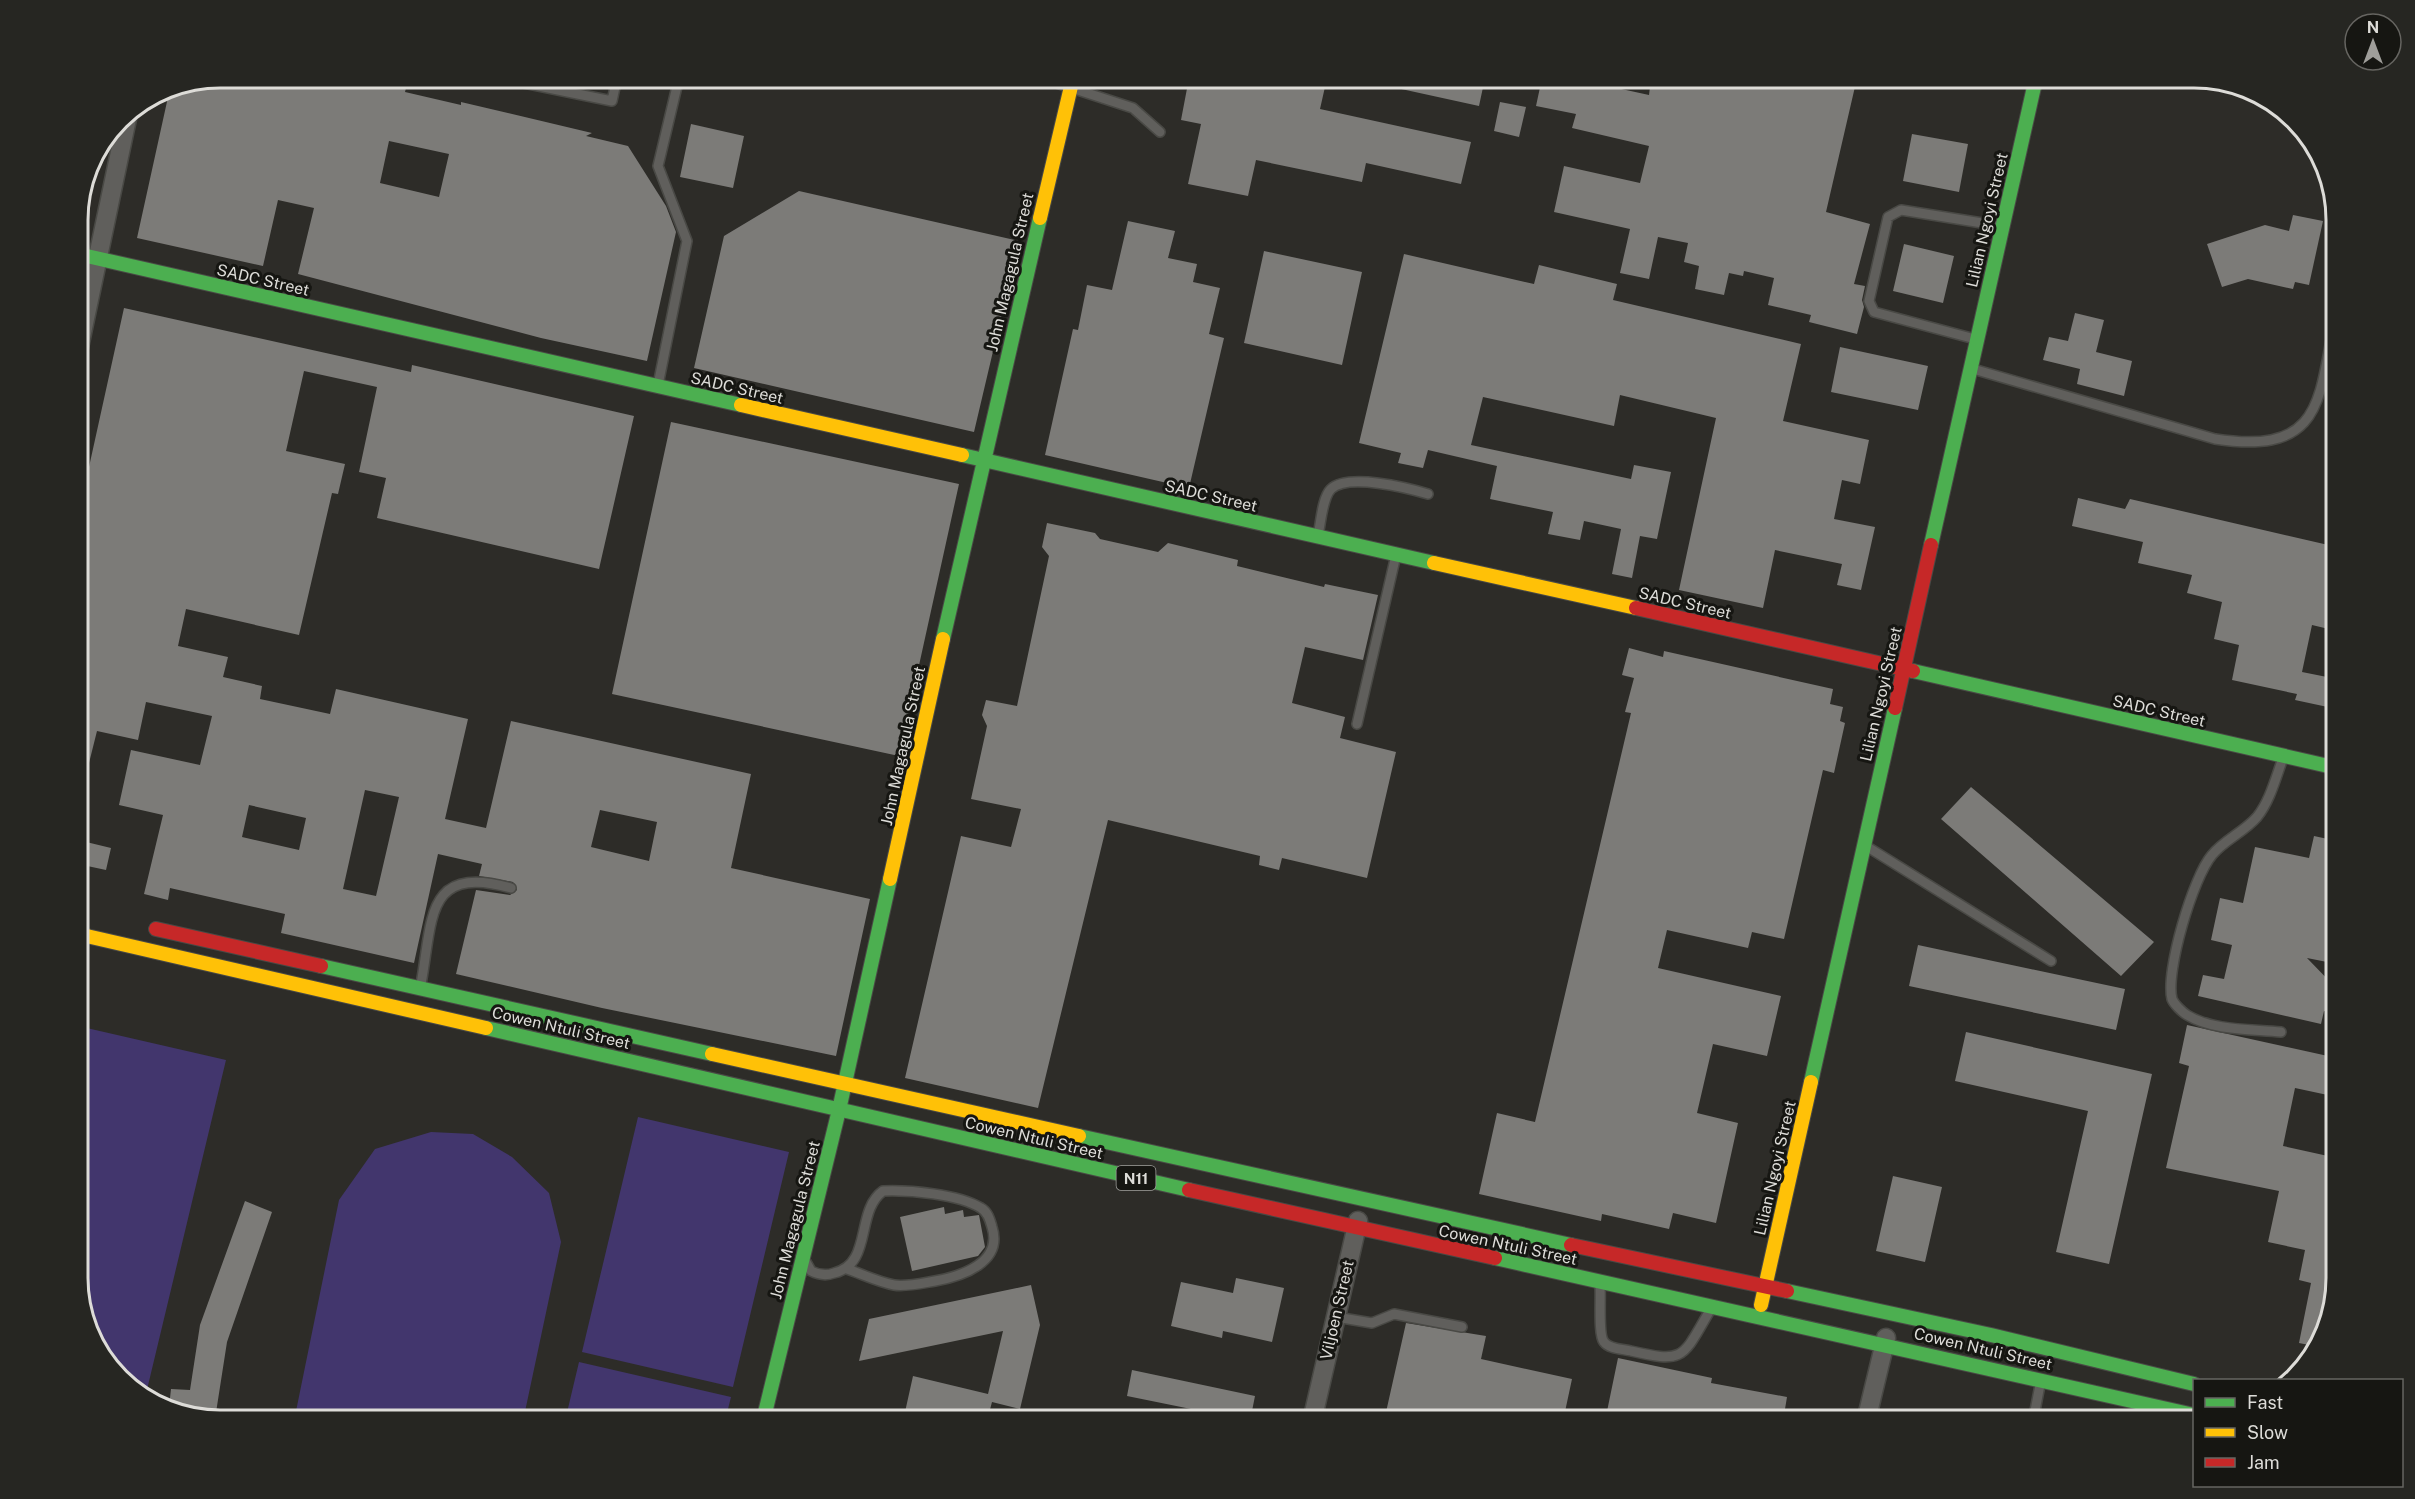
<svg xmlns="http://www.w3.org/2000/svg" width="2415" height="1499" viewBox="0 0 2415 1499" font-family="'Public Sans',sans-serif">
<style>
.green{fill:#42366d}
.building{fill:#7c7b78;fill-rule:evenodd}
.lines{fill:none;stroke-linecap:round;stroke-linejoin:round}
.lane-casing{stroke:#494945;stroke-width:12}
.street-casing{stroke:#494945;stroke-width:21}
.fast-casing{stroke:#494945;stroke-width:16}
.slow-casing{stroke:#494945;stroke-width:16}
.jam-casing{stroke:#494945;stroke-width:16}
.lane{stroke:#605f5c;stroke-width:9}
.street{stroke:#605f5c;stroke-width:18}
.fast{stroke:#4caf50;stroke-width:14}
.slow{stroke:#ffc107;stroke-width:14}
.jam{stroke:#c62828;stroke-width:14}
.labels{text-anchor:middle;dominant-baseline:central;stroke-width:6;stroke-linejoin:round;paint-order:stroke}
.shield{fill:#161612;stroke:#a1a19d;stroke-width:1.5}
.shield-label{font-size:15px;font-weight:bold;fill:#dddcd8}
.street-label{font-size:16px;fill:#dddcd8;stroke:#161612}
.rim{fill:none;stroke:#dddcd8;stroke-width:3}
</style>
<rect width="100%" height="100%" fill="#2d2c28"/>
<path class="green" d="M78 1026 226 1060 145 1398 97 1350 78 1287Z
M638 1117 789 1152 733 1387 582 1352Z
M431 1132 473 1134 512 1157 549 1193 561 1242 523 1421H294L339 1200 375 1149Z
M579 1362 731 1397 725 1421H565Z"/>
<path class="building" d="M221 78H397L408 80 405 92 461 105V102L592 133 586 136 628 146 666 206 676 232 647 361 541 338 298 274 314 208 278 200 263 266 137 238 170 88ZM389 141 449 154 439 197 380 183Z
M1189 78H1327L1320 109 1471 142 1461 184 1366 163 1362 182 1256 160 1248 196 1188 184 1201 124 1181 120Z
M1384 78H1485L1479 106 1383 85Z
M1542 78H1571L1649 95 1651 78H1857L1826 212 1870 224 1854 284 1865 286 1862 300 1864 307 1857 334 1809 322 1811 315 1768 305 1774 278 1744 271 1743 276 1729 273 1724 295 1695 289 1699 266 1684 262 1688 243 1658 237 1649 279 1620 273 1630 229 1554 212 1564 166 1640 183 1649 146 1572 128 1576 114 1536 106Z
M1500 102 1526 107 1519 137 1494 131Z
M691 124 744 136 733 188 680 177Z
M1912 134 1968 144 1959 192 1903 181Z
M799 191 1019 241 974 432 694 368 724 236Z
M2293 215 2323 221 2309 285 2295 282 2293 289 2248 279 2222 287 2207 244 2265 225 2289 231Z
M1128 221 1175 231 1168 258 1197 264 1193 282 1220 288 1209 334 1224 338 1189 488 1045 455 1073 329 1078 330 1087 285 1112 290Z
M1904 244 1954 256 1943 303 1893 291Z
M1264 251 1362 272 1342 365 1244 343Z
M1404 254 1534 284 1539 265 1617 284 1613 300 1801 344 1783 421 1869 440 1860 484 1842 480 1834 519 1875 527 1861 590 1837 585 1842 564 1775 550 1763 608 1679 590 1716 418 1620 395 1614 426 1483 397 1471 445 1631 479 1634 465 1671 472 1657 539 1640 536 1632 578 1612 574 1621 529 1584 521 1580 540 1548 534 1553 512 1490 499 1497 466 1428 450 1423 468 1398 463 1401 453 1359 443Z
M124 308 411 372 412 365 634 416 599 569 377 518 386 478 359 472 377 387 304 371 286 451 345 464 338 494 332 493 299 635 186 609 178 646 228 657 223 677 262 686 260 699 330 714 336 689 468 719 445 819 486 828 511 721 751 774 731 868 870 899 836 1056 602 1008 456 974 476 890 510 895 517 890 513 882 479 876 482 864 438 854 414 963 281 933 285 914 170 888 168 900 144 894 163 815 119 805 131 750 200 765 212 716 146 702 138 740 97 731 84 783 78 782V517ZM365 790 399 797 376 896 343 889ZM249 805 306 818 299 850 242 837ZM600 810 657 822 649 861 591 847Z
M2075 313 2104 320 2096 352 2132 361 2124 396 2077 384 2080 369 2043 360 2049 337 2068 341Z
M1840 347 1928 366 1918 410 1831 392Z
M671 422 959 484 899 756 612 694Z
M2078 498 2125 509 2130 499 2337 547V631L2312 625 2302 672 2337 679V709L2295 700 2297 694 2232 680 2239 645 2214 639 2222 602 2187 593 2192 575 2138 563 2143 542 2072 526Z
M1047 523 1095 533 1100 539 1158 552 1168 543 1238 560 1237 566 1324 587 1325 584 1378 595 1363 660 1305 647 1292 703 1345 717 1340 738 1396 752 1367 878 1282 858 1279 870 1259 865 1260 856 1108 820 1038 1108 905 1078 961 836 1011 847 1021 809 971 799 987 726 982 715 986 700 1017 706 1049 556 1042 547Z
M1629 648 1663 657 1664 651 1833 689 1830 704 1843 707 1840 721 1845 723 1834 773 1823 770 1784 939 1752 932 1748 948 1667 930 1658 968 1781 996 1767 1056 1713 1044 1697 1113 1738 1123 1716 1223 1673 1213 1669 1229 1602 1214 1601 1221 1479 1194 1497 1113 1535 1122 1631 713 1625 712 1634 678 1622 675Z
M1971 787 2154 942 2121 976 1941 819Z
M2314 836 2337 841V964L2307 958 2337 989V1014L2324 1011 2321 1024 2198 996 2203 975 2224 979 2232 945 2211 940 2220 898 2243 903 2255 847 2309 858Z
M78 840 111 848 106 870 78 864Z
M1918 945 2125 989 2116 1030 1909 986Z
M2187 1025 2337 1058V1097L2295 1088 2283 1146 2337 1158V1279L2319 1347 2299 1343 2311 1283 2299 1280 2305 1250 2268 1242 2279 1191 2166 1168 2189 1066 2179 1063Z
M1966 1032 2152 1074 2109 1264 2056 1252 2088 1111 1955 1081Z
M1893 1176 1942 1187 1925 1262 1876 1251Z
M245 1201 272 1212 227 1342 215 1419 169 1407 171 1389 190 1390 200 1325Z
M944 1207 945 1214 963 1210 964 1217 979 1215 985 1247 978 1256 912 1271 900 1217Z
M1236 1278 1284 1288 1272 1342 1223 1331 1222 1338 1171 1326 1181 1282 1233 1293Z
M1031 1285 1040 1325 1020 1409 992 1402 987 1421 961 1415 960 1421H903L913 1376 988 1394 1003 1331 859 1361 869 1319Z
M1406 1323 1486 1336 1481 1359 1572 1379 1563 1421H1509L1469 1410 1467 1421H1384Z
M1618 1358 1712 1378 1711 1383 1787 1397 1783 1421H1605Z
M1132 1370 1255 1396 1250 1421 1127 1396Z"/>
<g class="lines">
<g class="lane-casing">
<path id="lane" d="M499 78 612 101 617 78
M1041 78 1133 108 1160 132
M1975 339 1874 312 1869 301 1888 217 1901 210 2001 226
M1973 369 2215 439C2327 456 2318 396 2337 309
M658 385 687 241 658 166 679 78
M1318 535C1321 523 1322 498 1331 489 1348 473 1408 488 1428 494
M1357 724 1396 555
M1866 846 2051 961
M421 984C433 919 425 864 511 888
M2281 1032C2252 1029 2213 1031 2187 1015 2182 1012 2174 1004 2172 999 2165 972 2193 877 2212 855 2224 840 2244 832 2257 817 2270 801 2276 777 2283 758
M806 1262 811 1271C819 1275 826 1276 834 1273 873 1264 855 1211 883 1191 910 1190 958 1194 981 1208 988 1212 990 1220 992 1227 1003 1262 963 1276 935 1281 923 1283 906 1287 894 1285 878 1282 862 1274 847 1269
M1600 1287C1601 1298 1598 1335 1604 1342 1609 1349 1623 1349 1631 1351 1684 1363 1682 1359 1709 1312
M1336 1317 1372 1323 1394 1314 1462 1327
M2033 1421 2040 1385"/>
</g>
<g class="street-casing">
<path id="street" d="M78 352 128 114
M1312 1421 1358 1221
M1866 1421 1886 1338"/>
</g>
<g class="fast-casing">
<path id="fast" d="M78 254 741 405
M962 455 1434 563
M1931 545 2036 78
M943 639 1040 218
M1913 671 2337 768
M321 966 712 1054
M486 1028 1189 1190
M1811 1082 1895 708
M1079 1136 1571 1245
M1495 1258 2194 1415
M1787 1291 1991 1335 2194 1384
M763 1421 839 1110 890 879"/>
</g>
<g class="slow-casing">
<path id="slow" d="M1040 218 1073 78
M741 405 962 455
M1434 563 1636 608
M890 879 943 639
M78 934 486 1028
M712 1054 1079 1136
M1761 1305 1811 1082"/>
</g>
<g class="jam-casing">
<path id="jam" d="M1636 608 1913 671
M1895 708 1931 545
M156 929 321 966
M1189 1190 1495 1258
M1571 1245 1787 1291"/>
</g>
<use href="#lane" class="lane"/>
<use href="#street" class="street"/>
<use href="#fast" class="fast"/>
<use href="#slow" class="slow"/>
<use href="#jam" class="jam"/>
</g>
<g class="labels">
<rect class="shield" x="1116.5" y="1166" width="39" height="24" rx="4.5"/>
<g class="shield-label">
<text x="1136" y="1178">N11</text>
</g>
<g class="street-label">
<text transform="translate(1987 220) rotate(-77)">Lilian Ngoyi Street</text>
<text transform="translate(1010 272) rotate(-77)">John Magagula Street</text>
<text transform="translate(263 280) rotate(13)">SADC Street</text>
<text transform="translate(737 388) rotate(13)">SADC Street</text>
<text transform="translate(1211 496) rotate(13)">SADC Street</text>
<text transform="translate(1685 603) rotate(13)">SADC Street</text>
<text transform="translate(1881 694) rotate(-77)">Lilian Ngoyi Street</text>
<text transform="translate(2159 711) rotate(13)">SADC Street</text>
<text transform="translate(903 746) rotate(-78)">John Magagula Street</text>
<text transform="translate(561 1028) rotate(13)">Cowen Ntuli Street</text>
<text transform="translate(1034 1138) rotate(13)">Cowen Ntuli Street</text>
<text transform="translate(1775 1168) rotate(-77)">Lilian Ngoyi Street</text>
<text transform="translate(795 1220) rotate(-76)">John Magagula Street</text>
<text transform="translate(1508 1245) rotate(12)">Cowen Ntuli Street</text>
<text transform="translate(1337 1310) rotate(-77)">Viljoen Street</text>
<text transform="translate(1983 1349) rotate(13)">Cowen Ntuli Street</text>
</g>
</g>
<path d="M0 0H2415V1499H0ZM220 88H2194A132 132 0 0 1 2326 220V1278A132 132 0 0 1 2194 1410H220A132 132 0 0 1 88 1278V220A132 132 0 0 1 220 88Z" fill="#262622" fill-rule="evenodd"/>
<path class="rim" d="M220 88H2194A132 132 0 0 1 2326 220V1278A132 132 0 0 1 2194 1410H220A132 132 0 0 1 88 1278V220A132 132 0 0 1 220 88Z"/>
<rect x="2193" y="1379" width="210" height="108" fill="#161612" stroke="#666561" stroke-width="1.5"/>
<rect x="2205" y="1398" width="30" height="9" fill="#4caf50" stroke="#666561" stroke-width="1.5"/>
<text x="2247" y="1409" font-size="18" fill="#dddcd8">Fast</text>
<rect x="2205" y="1428" width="30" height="9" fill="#ffc107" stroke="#666561" stroke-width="1.5"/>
<text x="2247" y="1439" font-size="18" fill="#dddcd8">Slow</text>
<rect x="2205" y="1458" width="30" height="9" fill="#c62828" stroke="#666561" stroke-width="1.5"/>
<text x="2247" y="1469" font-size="18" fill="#dddcd8">Jam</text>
<g transform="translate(2373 42)"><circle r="28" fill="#161612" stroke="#666561" stroke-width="1.5"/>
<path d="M0-4.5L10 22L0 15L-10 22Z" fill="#9f9e9a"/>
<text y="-9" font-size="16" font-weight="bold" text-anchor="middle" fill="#dddcd8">N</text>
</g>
</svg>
